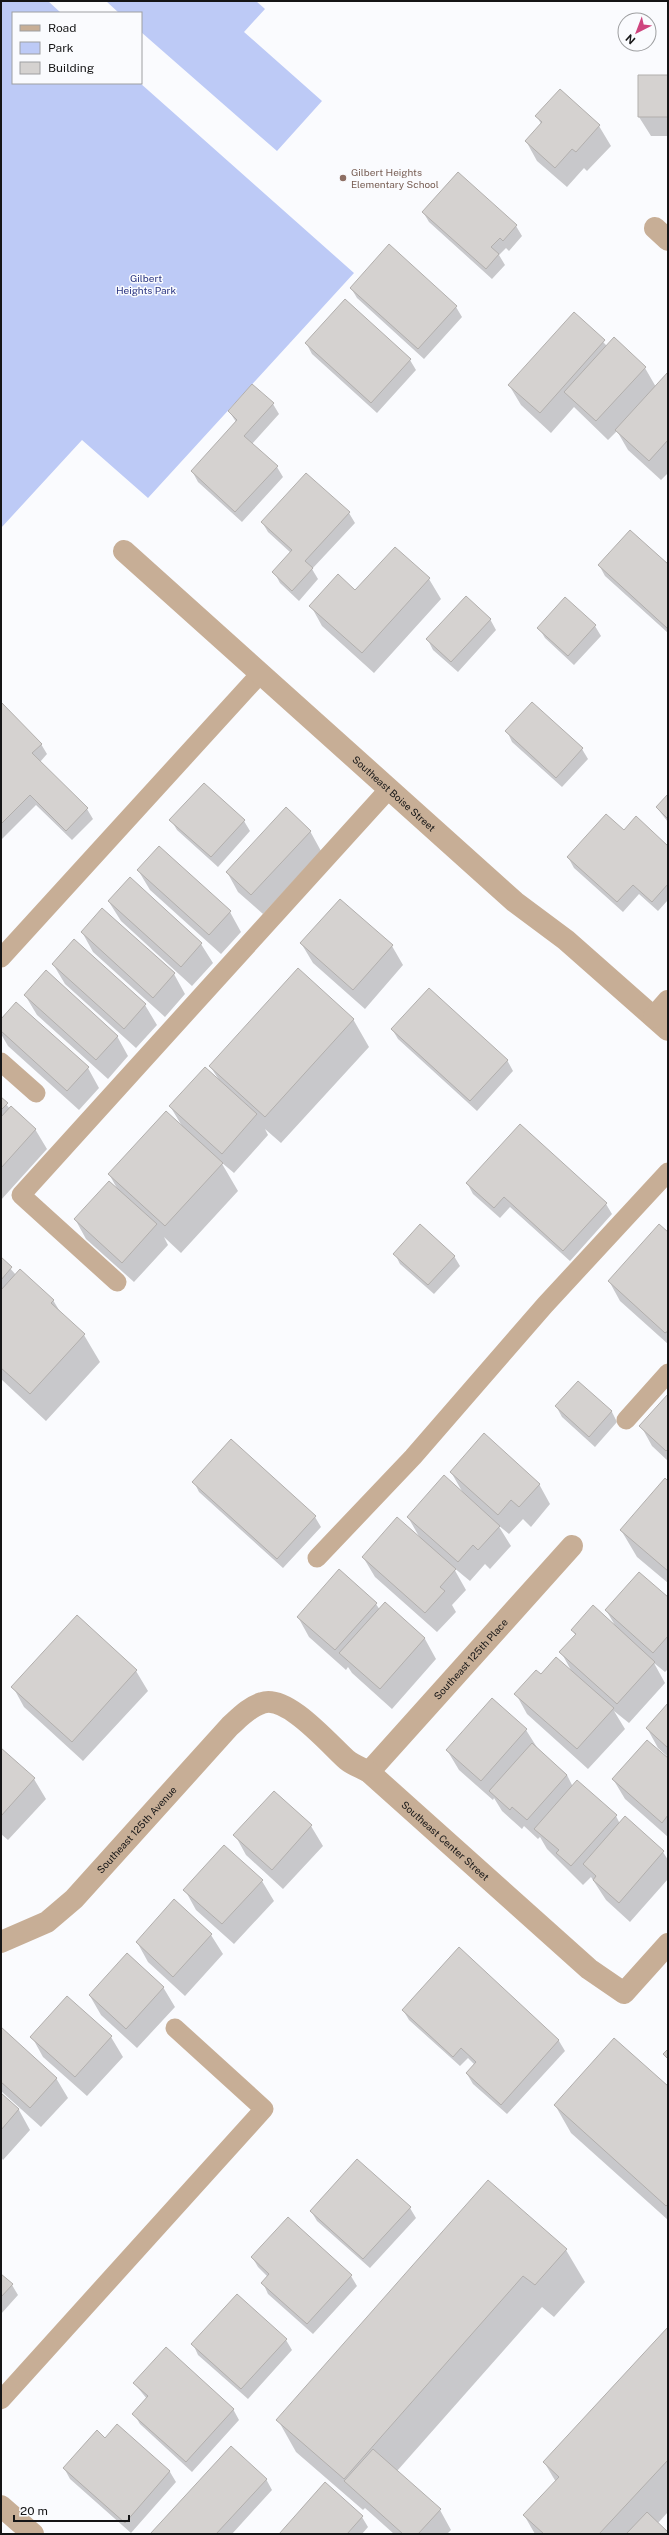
<svg xmlns="http://www.w3.org/2000/svg" width="669" height="2535" viewBox="0 0 669 2535" font-family="'Public Sans',sans-serif">
<style>
.green{fill:#bdcaf6}
.shadow{fill:#0003}
.building{fill:#d5d2d0;stroke:#b2afad}
.lines{fill:none;stroke-linecap:round;stroke-linejoin:round}
.service{stroke:#c7ae96;stroke-width:19}
.minor{stroke:#c7ae96;stroke-width:22}
.education-dot{fill:#8d6e63;stroke:#fafbfe;stroke-width:1.5}
.labels{text-anchor:middle;dominant-baseline:central;stroke-width:3;stroke-linejoin:round;paint-order:stroke}
.education-label{font-size:10px;fill:#785e54;stroke:#fafbfe;text-anchor:start}
.park-label{font-size:10px;fill:#283380;stroke:#fafbfe}
.street-label{font-size:10px;fill:#151516;stroke:#fafbfe}
</style>
<rect width="100%" height="100%" fill="#fafbfe"/>
<path class="green" d="M1 1H48L61 13H13V83H140L354 273 148 498 82 440 1 528Z
M106 1H256L265 9 244 32 322 101 277 151 141 32V13H119Z"/>
<path class="shadow" d="M668 76V136H651L639 117Z
M560 91 599 126 611 146 587 171 584 168 567 187 537 161 526 141 541 124 537 116Z
M423 212 516 226 522 236 509 251 506 248 499 255 505 265 492 279 429 222Z
M351 288 456 307 462 317 424 359 357 298Z
M574 313 607 346 645 368 656 387 668 373V473L661 480 628 450 617 431 608 440 574 407 551 433 521 405 509 385Z
M306 343 410 360 416 370 377 413 312 354Z
M273 404 279 414 252 444 277 467 283 477 242 522 198 482 192 471 236 422 229 411Z
M349 513 355 523 312 569 318 579 299 601 280 583 274 572 291 553 268 532 262 522Z
M599 565H668V633L605 576Z
M429 579 441 599 374 673 322 626 311 606 356 592Z
M490 619 496 630 458 672 433 650 428 640Z
M595 626 601 636 574 665 545 638 539 628Z
M1 704 41 744 47 754 40 762 87 809 93 819 72 840 36 805 1 840Z
M507 731 582 749 588 759 562 787 512 742Z
M668 796V822L657 808Z
M171 820 244 821 250 831 218 867 177 830Z
M310 831 321 851 263 914 238 892 227 872Z
M624 832 668 847V900L658 911 639 894 623 912 574 868 568 857Z
M138 870 230 912 241 932 221 954 150 890Z
M109 902 201 944 213 963 192 986 121 921Z
M82 932 174 974 185 994 165 1017 93 952Z
M74 941 145 1005 157 1025 136 1048 65 984 53 964Z
M301 943 392 946 403 965 365 1009 313 963Z
M25 995 117 1036 128 1056 108 1079 37 1015Z
M353 1019 369 1047 281 1143 265 1129 268 1135 234 1173 221 1162 238 1191 181 1253 164 1237 168 1245 134 1282 86 1239 75 1219 118 1190 109 1174 182 1126 170 1106 219 1080 210 1066Z
M1 1020 88 1068 99 1088 79 1110 8 1046 1 1034Z
M392 1029 507 1060 513 1071 477 1111 398 1039Z
M1 1098 10 1109 35 1129 47 1149 1 1200Z
M520 1125 606 1204 612 1214 570 1261 510 1207 500 1218 473 1194 467 1183Z
M668 1233V1344L620 1301 609 1281Z
M395 1254 454 1256 460 1266 434 1294 400 1264Z
M1 1258 16 1275 53 1300 62 1315 84 1335 100 1362 46 1421 1 1379Z
M578 1382 612 1412 617 1422 595 1447 562 1417 556 1406Z
M668 1396V1461L652 1446 641 1426Z
M451 1472 539 1484 550 1504 531 1527 523 1519 509 1534 498 1525 511 1546 490 1569 485 1564 470 1581 453 1567 466 1590 452 1605 456 1612 437 1632 375 1577 363 1557 421 1540 408 1517 463 1493Z
M194 1482 315 1517 321 1527 283 1568 199 1492Z
M668 1482V1583L637 1557 621 1530Z
M339 1571 376 1604 380 1610 385 1604 425 1639 436 1659 392 1709 352 1673 348 1667 346 1670 309 1637 298 1617Z
M668 1598V1669L665 1672 654 1663 665 1683 629 1723 614 1711 625 1729 588 1769 527 1714 516 1694 541 1676 572 1672 561 1652 576 1636 572 1630 616 1627 606 1610Z
M136 1671 148 1691 83 1761 24 1707 13 1687Z
M493 1699 526 1730 538 1749 567 1775 573 1787 616 1816 620 1824 625 1818 663 1852 668 1860V1879L630 1922 606 1900 591 1877 583 1885 547 1849 540 1837 538 1839 524 1826 522 1829 502 1811 494 1798 493 1800 459 1770 447 1750Z
M668 1704V1757L658 1748 647 1728Z
M1 1749 34 1779 46 1799 8 1840 1 1834Z
M668 1760V1837L625 1799 613 1779Z
M274 1792 311 1826 323 1846 283 1889 246 1855 235 1835Z
M262 1881 274 1901 234 1944 196 1910 185 1890Z
M211 1935 223 1954 185 1996 148 1962 137 1942Z
M459 1949 559 2041 565 2051 507 2114 473 2084 467 2074 475 2065 468 2058 460 2066 409 2020 403 2010Z
M163 1987 175 2007 137 2048 101 2015 90 1996Z
M1 2028 56 2078 68 2098 41 2127 1 2091Z
M32 2037H111L123 2057 87 2096 43 2057Z
M668 2088V2220L571 2133 555 2105Z
M1 2094 19 2110 30 2130 3 2160 1 2157Z
M410 2208 416 2218 370 2268 317 2221 311 2211Z
M566 2250 585 2282 554 2317 542 2307 397 2471 440 2510 451 2530 447 2534H394L365 2508 363 2510 296 2452 278 2420Z
M252 2257 351 2276 357 2286 313 2334 268 2294 263 2283 268 2277 258 2267Z
M1 2275 12 2285 18 2295 1 2314Z
M668 2328V2512L658 2523 668 2534H535L524 2515 556 2482 544 2462Z
M286 2340 292 2350 248 2399 198 2355 193 2344Z
M134 2383 233 2409 239 2420 192 2472 140 2424 134 2414 147 2399Z
M117 2425 170 2472 176 2482 131 2533 70 2479 64 2468 105 2439Z
M266 2479 272 2490 232 2534H151Z
M326 2484 362 2517 368 2527 362 2534H280Z"/>
<path class="building" d="M638 75H668V117H638Z
M560 89 600 125 576 152 572 149 555 168 525 141 542 122 535 116Z
M458 172 517 225 503 241 500 238 491 247 499 254 486 269 422 212Z
M389 244 457 306 418 349 350 288Z
M345 299 411 359 371 403 305 343Z
M574 312 605 340 540 413 508 385Z
M614 337 646 367 596 421 564 392Z
M668 372V440L649 461 615 430Z
M252 384 274 403 244 436 278 466 235 512 191 471 237 420 228 411Z
M306 473 350 512 305 561 313 568 292 591 272 572 292 550 261 522Z
M630 530 668 564V629L598 565Z
M395 547 430 578 362 653 309 606 338 574 355 590Z
M466 596 491 619 451 662 426 639Z
M565 597 596 625 568 656 537 628Z
M1 702 42 744 32 753 88 808 66 831 30 795 1 824Z
M532 702 583 748 556 778 505 731Z
M204 783 245 820 211 857 169 820Z
M668 794V819L656 807Z
M286 807 311 831 251 895 226 872Z
M606 814 624 830 636 816 668 846V884L652 902 633 885 617 902 567 857Z
M159 846 231 911 209 935 137 870Z
M130 877 202 943 181 967 108 901Z
M340 899 393 945 353 990 300 943Z
M102 908 175 973 153 998 81 932Z
M74 939 146 1004 124 1029 52 964Z
M298 968 354 1019 265 1117 209 1066Z
M46 970 118 1036 96 1060 24 995Z
M429 988 508 1060 470 1101 391 1029Z
M16 1002 89 1067 67 1091 1 1031V1019Z
M205 1067 257 1114 222 1154 169 1106Z
M1 1097 8 1103 1 1110Z
M11 1106 36 1129 1 1168V1117Z
M166 1111 223 1163 165 1226 108 1174Z
M520 1124 607 1203 563 1251 504 1197 494 1208 466 1183Z
M109 1181 157 1224 122 1263 74 1219Z
M420 1224 455 1256 428 1285 393 1254Z
M659 1224 668 1232V1331L665 1333 608 1281Z
M1 1257 12 1267 1 1280Z
M20 1269 54 1300 51 1303 85 1334 30 1394 1 1368V1290Z
M578 1381 612 1411 589 1437 555 1406Z
M668 1394V1449L666 1451 639 1426Z
M484 1433 540 1484 519 1507 511 1500 498 1515 450 1472Z
M231 1439 316 1516 277 1559 192 1482Z
M444 1475 500 1526 478 1550 473 1545 458 1562 407 1517Z
M665 1478 668 1481V1571L620 1530Z
M397 1517 456 1569 440 1587 445 1591 425 1613 362 1557Z
M339 1569 377 1603 335 1650 297 1617Z
M639 1572 668 1597V1636L653 1653 605 1610Z
M385 1602 425 1638 380 1689 339 1653Z
M593 1605 655 1662 617 1704 559 1652 576 1634 571 1630Z
M77 1615 137 1670 72 1742 11 1687Z
M556 1657 614 1708 577 1749 514 1694 536 1670 541 1674Z
M492 1698 527 1729 481 1781 446 1750Z
M668 1703V1748L646 1728Z
M647 1740 668 1758V1815L662 1823 612 1779Z
M532 1743 567 1775 527 1820 512 1807 510 1810 489 1791Z
M1 1748 35 1778 1 1816Z
M577 1780 617 1815 571 1866 556 1853 559 1850 534 1829Z
M274 1791 312 1825 272 1870 233 1835Z
M625 1816 664 1851 619 1903 593 1880 596 1876 583 1864Z
M224 1845 263 1880 222 1924 183 1890Z
M174 1899 212 1934 173 1977 136 1942Z
M459 1947 559 2040 501 2105 466 2073 476 2062 461 2048 453 2057 402 2010Z
M127 1953 164 1987 126 2029 89 1995Z
M67 1996 112 2036 75 2077 30 2037Z
M1 2027 57 2078 30 2108 1 2082Z
M614 2038 668 2086V2204L666 2206 554 2105Z
M668 2049V2059L663 2054Z
M1 2093 19 2109 1 2130Z
M357 2159 411 2207 363 2259 310 2211Z
M488 2180 567 2249 535 2285 523 2276 344 2479 276 2420Z
M288 2217 352 2275 307 2324 261 2283 269 2274 251 2257Z
M1 2274 13 2284 1 2297Z
M237 2294 287 2339 241 2389 191 2344Z
M668 2327V2460L599 2534H544L523 2515 559 2477 543 2462Z
M166 2347 234 2409 186 2462 132 2414 148 2396 133 2383Z
M117 2424 170 2471 125 2523 63 2468 97 2430 105 2438Z
M231 2446 267 2479 216 2534H150Z
M373 2449 441 2509 418 2534H403L344 2481Z
M325 2482 363 2516 347 2534H279Z
M647 2512 668 2532V2534H626Z"/>
<g class="lines">
<path class="service" d="M1 958 261 673
M1 1062 36 1093
M117 1282 21 1195 389 789
M626 1420 668 1373
M317 1558 413 1457 545 1305 668 1172
M1 2400 264 2109 175 2028"/>
<g class="minor">
<path d="M655 228 668 240"/>
<path id="s1" d="M124 551 515 902 566 940 668 1030"/>
<path d="M654 1017 668 1001"/>
<path id="s2" d="M369 1772 572 1546"/>
<path id="s3" d="M1 1942 47 1922 74 1899 230 1726C239 1718 249 1707 262 1703 287 1694 329 1744 347 1760 353 1765 362 1768 369 1772L589 1969 624 1993 668 1944"/>
<path d="M1 2506 33 2534"/>
</g>
</g>
<circle class="education-dot" cx="343" cy="178" r="4"/>
<g class="labels">
<g class="education-label">
<text x="351" y="172">Gilbert Heights<tspan x="351" dy="12">Elementary School</tspan></text>
</g>
<g class="park-label">
<text x="146" y="278">Gilbert<tspan x="146" dy="12">Heights Park</tspan></text>
</g>
<g class="street-label">
<text stroke="none"><textPath href="#s1" startOffset="363">Southeast Boise Street</textPath></text>
<text stroke="none"><textPath href="#s2" startOffset="152">Southeast 125th Place</textPath></text>
<text stroke="none"><textPath href="#s3" startOffset="179">Southeast 125th Avenue</textPath></text>
<text stroke="none"><textPath href="#s3" startOffset="592">Southeast Center Street</textPath></text>
</g>
</g>
<rect width="669" height="2535" fill="none" stroke="#151516" stroke-width="4"/>
<rect x="12" y="12" width="130" height="72" fill="#fafbfe" stroke="#9e9fa1"/>
<rect x="20" y="25" width="20" height="6" fill="#c7ae96" stroke="#9e9fa1"/>
<text x="48" y="32" font-size="12" fill="#151516">Road</text>
<rect x="20" y="42" width="20" height="12" fill="#bdcaf6" stroke="#9e9fa1"/>
<text x="48" y="52" font-size="12" fill="#151516">Park</text>
<rect x="20" y="62" width="20" height="12" fill="#d5d2d0" stroke="#9e9fa1"/>
<text x="48" y="72" font-size="12" fill="#151516">Building</text>
<g transform="translate(637 32) rotate(222)"><circle r="19" fill="#fafbfe" stroke="#9e9fa1"/>
<path d="M0-3L7 15L0 10L-7 15Z" fill="#ce447e"/>
<text y="-6" font-size="11" font-weight="bold" text-anchor="middle" fill="#151516">N</text>
</g>
<path d="M14 2515v6h115v-6" fill="none" stroke="#151516" stroke-width="2"/>
<text x="20" y="2515" font-size="12" fill="#151516" stroke="#fafbfe" stroke-width="3" paint-order="stroke">20 m</text>
</svg>
